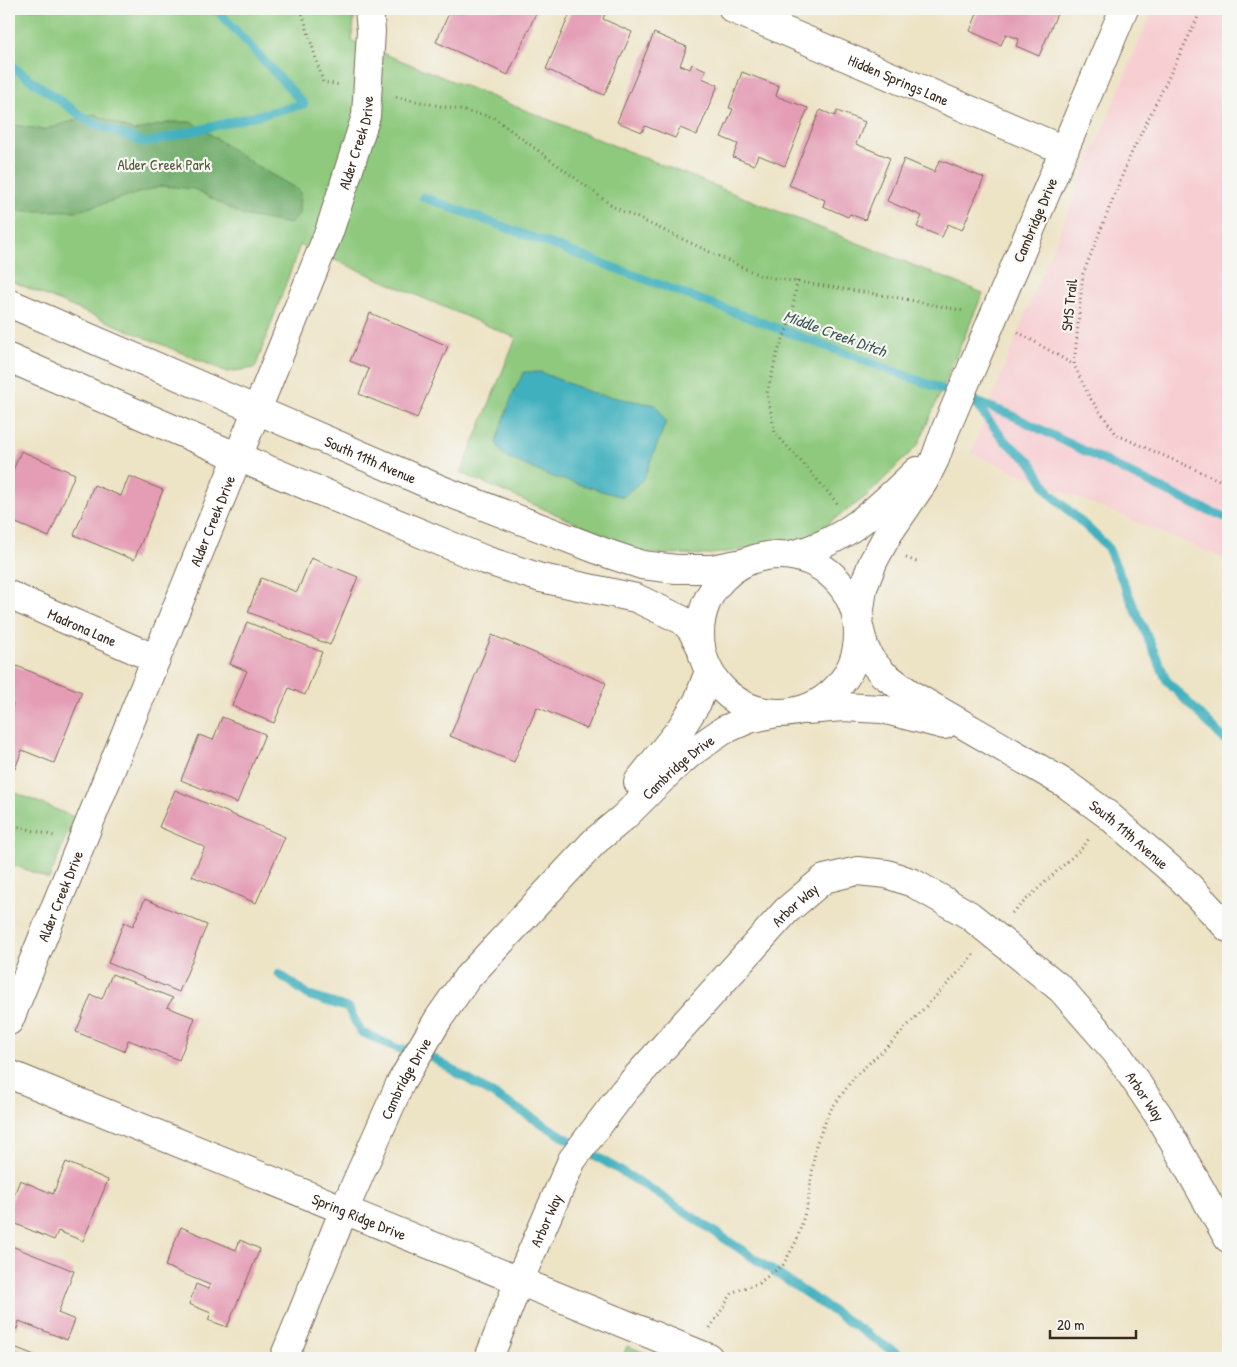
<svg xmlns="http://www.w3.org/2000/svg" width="1237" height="1367" viewBox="0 0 1237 1367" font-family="'Patrick Hand',sans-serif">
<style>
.built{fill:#f7cfd3}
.green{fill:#8ec97e;stroke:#647a4e}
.forest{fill:#72ad6d;stroke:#566c46}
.water{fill:#41b0be;stroke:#3e6d6e}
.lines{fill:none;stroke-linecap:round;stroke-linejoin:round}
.stream{stroke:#41b0be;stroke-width:9}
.building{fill:#e49db5}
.street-casing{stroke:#796b58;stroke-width:30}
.path{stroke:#796b58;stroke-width:3;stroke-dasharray:1 4;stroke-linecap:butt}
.street{stroke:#fff;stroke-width:28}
.labels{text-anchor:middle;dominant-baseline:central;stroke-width:4.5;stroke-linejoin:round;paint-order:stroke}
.street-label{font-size:15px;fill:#3b2a1e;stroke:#f6f6f2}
.park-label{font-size:15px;fill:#545a3b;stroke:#f6f6f2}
.water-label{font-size:16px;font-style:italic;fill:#3d5956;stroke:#f6f6f2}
</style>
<rect width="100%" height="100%" fill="#f6f6f2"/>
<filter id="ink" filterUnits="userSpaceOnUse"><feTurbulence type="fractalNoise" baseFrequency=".02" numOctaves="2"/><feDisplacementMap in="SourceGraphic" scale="10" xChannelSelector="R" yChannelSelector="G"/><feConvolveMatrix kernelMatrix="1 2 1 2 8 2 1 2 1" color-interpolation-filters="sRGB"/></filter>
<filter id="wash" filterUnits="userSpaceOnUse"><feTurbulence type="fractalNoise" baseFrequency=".0096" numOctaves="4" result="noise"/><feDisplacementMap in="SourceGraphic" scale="20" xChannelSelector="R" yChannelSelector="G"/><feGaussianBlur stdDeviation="1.12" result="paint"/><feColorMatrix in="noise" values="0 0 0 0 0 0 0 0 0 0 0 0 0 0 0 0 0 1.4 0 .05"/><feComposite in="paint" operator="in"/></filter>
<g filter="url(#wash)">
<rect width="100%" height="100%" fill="#ede3c5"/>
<path class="built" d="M1153 9H1228V560L971 453 1027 310Z"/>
<path class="green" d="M9 9H355L352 41 983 293 918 445 868 495 802 542 705 555 645 553 461 473 516 338 300 245 255 368 227 372 9 280Z
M9 790 74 817 49 879 9 863Z
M627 1346 659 1358H622Z"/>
<path class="forest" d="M94 114 134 131 172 122H192L255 165 300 191 299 214 290 224 242 215 194 189 162 186 78 211H17L9 210V124L44 130Z"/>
<path class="water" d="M524 372H540L595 394 656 405 666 422 644 478 623 497 547 475 504 456 496 442 513 393Z"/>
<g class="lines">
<path class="stream" d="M9 62 17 70 90 122 145 143 304 104 216 9
M423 197 1009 414 1197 506 1228 518
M974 402 1005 441 1030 461 1050 493 1107 546 1167 681 1228 743
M279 974 310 996 348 1008 361 1032 401 1050 416 1048 649 1188 903 1358"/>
</g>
<g id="blocks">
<path class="building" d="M446 9H538L508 75 436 42 450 11Z
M572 9H593L605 14 603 19 632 32 604 95 546 69Z
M979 9H1059L1039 56 1016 46 1019 39 1006 34 1001 45 970 31Z
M654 33 687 47 680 65 690 69 692 64 706 70 702 78 718 85 697 135 680 128 675 138 645 126 642 132 617 122Z
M742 72 779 86 776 96 808 108 785 166 758 155 754 165 733 157 738 144 721 137 733 109 729 108Z
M820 110 835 116 837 111 865 122 856 144 890 158 865 220 850 214 848 217 823 206 825 200 789 185Z
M904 159 934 172 940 160 984 178 962 230 948 224 942 237 917 227 922 216 887 201Z
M370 313 448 346 417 418 359 394 369 369 350 361Z
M21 451 75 474 49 537 9 520V480Z
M129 476 163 490 134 560 74 535 94 485 121 496Z
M311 558 358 577 330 645 248 612 261 578 297 592Z
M247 622 322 652 305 695 289 688 274 723 232 706 247 671 230 664Z
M492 635 606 683 587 729 537 707 514 762 450 736Z
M9 663 82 692 54 763 22 750 15 769 9 767V714L13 704 9 702Z
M222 717 265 734 237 803 181 780 199 735 213 740Z
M175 790 285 837 256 903 192 876 205 847 159 827Z
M145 899 207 925 179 992 108 963 124 922 133 926Z
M112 974 173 998 167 1007 195 1018 179 1060 128 1040 124 1051 76 1032 91 995 102 999Z
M66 1162 108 1180 83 1241 58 1231 54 1240 9 1221V1208L20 1180 53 1194Z
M181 1227 236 1250 240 1240 260 1249 227 1327 208 1320 211 1313 189 1304 196 1284 208 1289 210 1285 165 1266Z
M9 1245 74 1271 58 1313 75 1320 67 1340 19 1321 17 1329 9 1326Z
M9 1345 42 1358H9Z"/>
</g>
</g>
<g filter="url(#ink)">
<use href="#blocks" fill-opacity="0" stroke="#796b58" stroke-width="1"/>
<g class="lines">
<g class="street-casing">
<g id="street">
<path id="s1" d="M733 9 1064 150"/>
<path id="s2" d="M1124 9 945 431 935 459 924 481 888 534 873 562 863 588 858 623 864 646 870 659 883 674 912 695 1066 784 1108 815 1183 880 1228 928"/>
<path id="s3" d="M9 303 442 490 606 553 642 565 676 569H712L743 563"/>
<path d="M9 358 238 457 485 560 541 578 636 598 682 620 691 629 701 647"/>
<path d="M791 555C845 543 878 508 917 471"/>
<circle cx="779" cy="634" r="79"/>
<path id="s4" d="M9 595 156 659"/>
<path d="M807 710 843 707 882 709 944 725"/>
<path d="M638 782 681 728 698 701 709 671"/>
<path id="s5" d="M9 1021 329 232 366 116 371 31 369 9"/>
<path id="s6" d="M9 1074 709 1358"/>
<path id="s7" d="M284 1358 344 1210 400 1084 439 1018 467 978 594 842 624 817 670 771 692 752 724 730 749 719 776 713"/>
<path id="s8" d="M489 1358 519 1281 572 1160 624 1091 786 911 824 879 857 871 887 874 913 883 969 915 1061 989 1116 1052 1159 1116 1228 1238"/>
</g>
</g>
<path class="path" d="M301 9 323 82 340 85
M1202 9 1130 156 1083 274 1074 365 1090 398 1117 435 1228 484
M396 97 493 117 614 207 761 276 894 297 964 311
M797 281 791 319 777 354 767 393 775 433 808 469 838 504
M1018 332 1074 365
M906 558 917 562
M9 824 54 836
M1012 913 1084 846 1090 837
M710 1328 733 1292 759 1283 783 1265 797 1240 808 1202 816 1145 829 1112 856 1075 889 1045 955 976 974 954"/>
<use href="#street" class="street"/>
</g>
</g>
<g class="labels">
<g class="street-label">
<text stroke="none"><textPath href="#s1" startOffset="180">Hidden Springs Lane</textPath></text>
<text stroke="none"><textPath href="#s5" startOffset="945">Alder Creek Drive</textPath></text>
<text transform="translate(1035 220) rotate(-67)">Cambridge Drive</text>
<text transform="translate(1069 305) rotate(-84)">SMS Trail</text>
<text stroke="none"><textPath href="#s3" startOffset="394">South 11th Avenue</textPath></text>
<text stroke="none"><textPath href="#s5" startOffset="540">Alder Creek Drive</textPath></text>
<text stroke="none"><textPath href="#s4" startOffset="80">Madrona Lane</textPath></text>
<text stroke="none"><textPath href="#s7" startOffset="722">Cambridge Drive</textPath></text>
<text stroke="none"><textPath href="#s2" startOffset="1024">South 11th Avenue</textPath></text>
<text stroke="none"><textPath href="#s5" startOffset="135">Alder Creek Drive</textPath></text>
<text stroke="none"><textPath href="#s8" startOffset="554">Arbor Way</textPath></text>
<text stroke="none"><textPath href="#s7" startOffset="305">Cambridge Drive</textPath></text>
<text stroke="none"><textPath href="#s8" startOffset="1004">Arbor Way</textPath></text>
<text stroke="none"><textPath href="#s6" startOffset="378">Spring Ridge Drive</textPath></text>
<text stroke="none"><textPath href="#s8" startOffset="149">Arbor Way</textPath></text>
</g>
<g class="park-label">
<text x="164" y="164">Alder Creek Park</text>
</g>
<g class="water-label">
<text transform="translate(835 333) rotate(20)">Middle Creek Ditch</text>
</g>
</g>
<rect width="1237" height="1367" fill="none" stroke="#f6f6f2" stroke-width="30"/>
<path d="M1050 1330v8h86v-8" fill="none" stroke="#3b2a1e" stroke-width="2.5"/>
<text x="1057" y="1330" font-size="15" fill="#3b2a1e" stroke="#f6f6f2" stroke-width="4" paint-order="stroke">20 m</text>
</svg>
